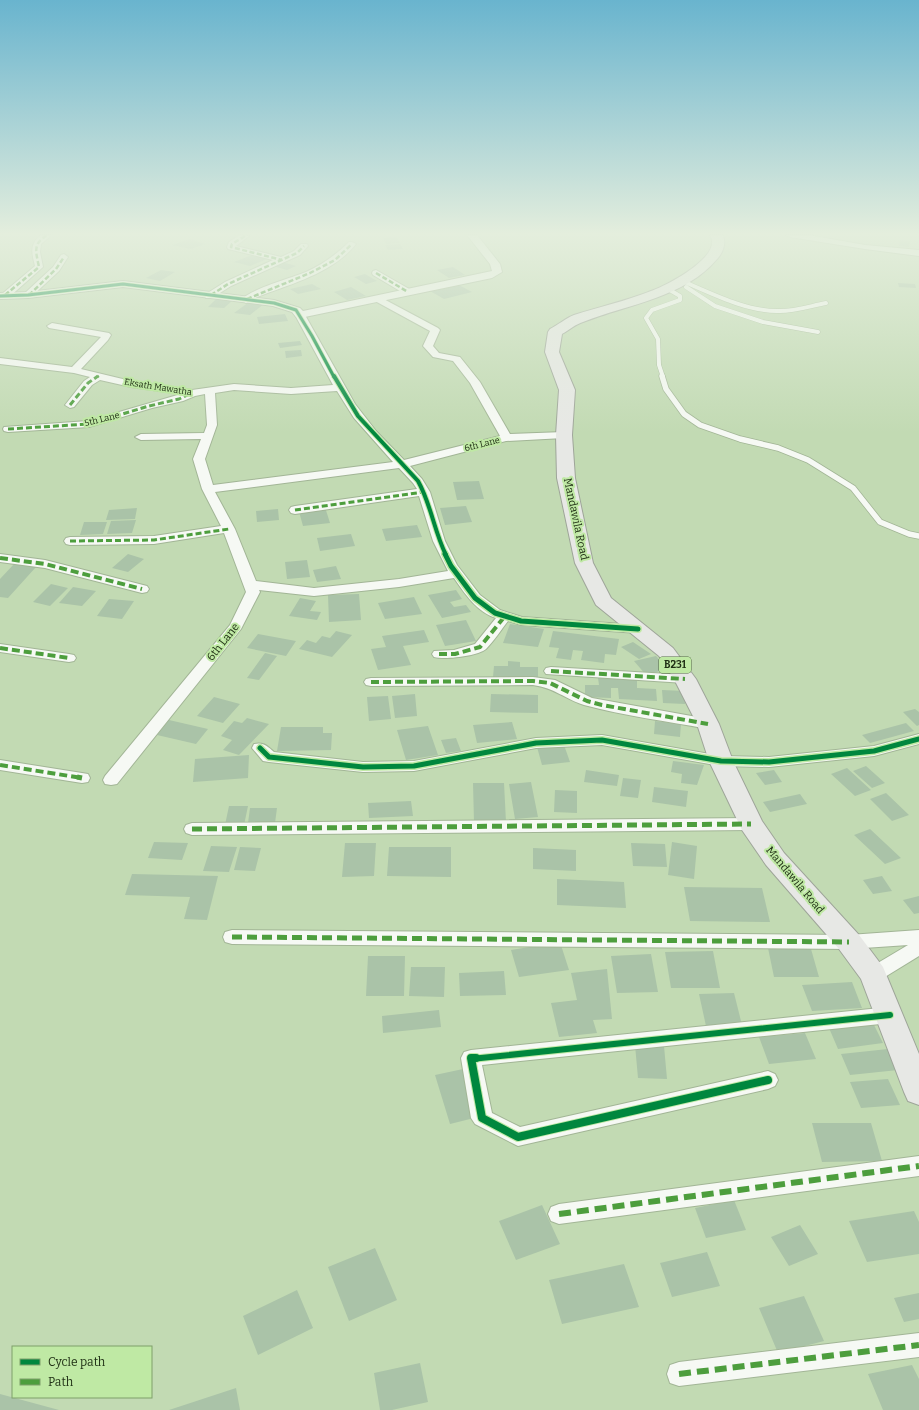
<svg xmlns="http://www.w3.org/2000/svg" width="919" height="1410" viewBox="0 0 919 1410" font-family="Bitter,serif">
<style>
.building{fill:#aac3a8}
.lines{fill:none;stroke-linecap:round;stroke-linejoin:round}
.service-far1-casing{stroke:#a2b596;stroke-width:5}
.service-casing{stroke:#a2b596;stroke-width:7}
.minor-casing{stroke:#a2b596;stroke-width:2}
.tertiary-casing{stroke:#a2b596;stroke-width:2}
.primary-casing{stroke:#9ea599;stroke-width:2}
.service-far1{stroke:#f6f9f4;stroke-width:4}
.service{stroke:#f6f9f4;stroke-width:5.5}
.minor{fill:#f6f9f4;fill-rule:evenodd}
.tertiary{fill:#f6f9f4;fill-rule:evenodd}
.primary{fill:#e7e8e5;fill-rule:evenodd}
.quiet-far4{stroke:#4d9e3d;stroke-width:2.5;stroke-dasharray:5 2.5;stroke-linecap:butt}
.quiet-far3{stroke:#4d9e3d;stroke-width:3;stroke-dasharray:6 3;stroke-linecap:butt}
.quiet-far2{stroke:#4d9e3d;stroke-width:4;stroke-dasharray:8 4;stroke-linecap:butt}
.quiet-far1{stroke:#4d9e3d;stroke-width:5;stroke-dasharray:10 5;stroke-linecap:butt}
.quiet{stroke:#4d9e3d;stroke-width:6;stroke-dasharray:12 6;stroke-linecap:butt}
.cycleway-far4-casing{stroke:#bfe9a4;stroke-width:4.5}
.cycleway-far3-casing{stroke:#bfe9a4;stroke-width:6}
.cycleway-far2-casing{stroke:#bfe9a4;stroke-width:8}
.cycleway-far1-casing{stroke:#bfe9a4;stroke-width:8}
.cycleway-casing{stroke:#bfe9a4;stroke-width:10}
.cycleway-far4{stroke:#00873e;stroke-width:3}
.cycleway-far3{stroke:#00873e;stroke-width:4}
.cycleway-far2{stroke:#00873e;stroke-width:5}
.cycleway-far1{stroke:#00873e;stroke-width:6}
.cycleway{stroke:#00873e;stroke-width:8}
.labels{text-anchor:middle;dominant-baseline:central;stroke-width:4;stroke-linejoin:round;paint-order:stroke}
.far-street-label{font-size:9px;fill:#203015;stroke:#bfe9a4}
.shield{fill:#bfe9a4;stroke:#506840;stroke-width:1}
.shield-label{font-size:10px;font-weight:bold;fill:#203015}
.street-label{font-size:11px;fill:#203015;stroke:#bfe9a4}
</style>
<rect width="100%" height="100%" fill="#c2dab3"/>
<path class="building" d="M396 237 400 243 386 244 383 238Z
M190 239 205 244 191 249 172 245Z
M900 240 910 241 909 247 899 246Z
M400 244 403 249 388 250 385 245Z
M252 255 267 259 250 266 234 262Z
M282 262 296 266 287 270 273 266Z
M453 267 465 275 449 278 437 270Z
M161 270 175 272 160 281 146 278Z
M365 274 377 281 366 284 354 277Z
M898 283 915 284 916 288 899 287Z
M312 284 321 289 298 294 290 289Z
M457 284 472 292 444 299 430 291Z
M351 287 366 296 347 300 334 292Z
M217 298 233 300 224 308 208 307Z
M249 302 264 304 250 315 234 313Z
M285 314 288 321 259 324 257 317Z
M300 341 302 345 280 348 278 343Z
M301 350 302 356 286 358 285 351Z
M479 481 484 499 457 500 453 482Z
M324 504 330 523 303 526 298 508Z
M466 506 472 522 445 525 440 508Z
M137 508 135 519 106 520 109 510Z
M278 509 279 520 257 522 256 511Z
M136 520 132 533 107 534 111 521Z
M84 522H107L103 534 80 535Z
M417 525 422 537 386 541 382 529Z
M351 534 355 546 320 551 317 538Z
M128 554 144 559 128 572 112 568Z
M307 560 310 577 287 579 285 562Z
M14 564 36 567 8 598 0 597V579Z
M336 566 341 579 317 582 313 570Z
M51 584 68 588 50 606 33 602Z
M73 587 96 591 82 606 59 603Z
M456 590 462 599 450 602 454 607 466 605 471 612 442 618 428 595Z
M359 594 361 620 329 622 328 595Z
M414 597 422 614 385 619 378 603Z
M300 598 316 601 310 611 321 612 317 620 289 616Z
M109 599 134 601 122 619 97 616Z
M466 620 476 641 445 646 436 625Z
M510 624 544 629 538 647 503 643Z
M424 630 429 642 403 646 411 665 378 670 371 649 386 647 382 636Z
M336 631 352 635 332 657 299 649 307 640 316 643 322 636 330 638Z
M553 631 619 639 616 655 605 654 604 663 581 660 583 651 573 650 571 660 556 658 559 648 549 647Z
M258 634 296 641 286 656 247 648Z
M633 642 651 654 639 659 621 647Z
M265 653 277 656 259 680 247 678Z
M656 656 668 669 646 675 634 661Z
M508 661 520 662V667H538V678L493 677 494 666H508Z
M598 678 637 680V688L656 689 657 701 619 699 618 688H611V698L585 697V685H599Z
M662 690 684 691 685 704 663 703Z
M415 694 417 716 395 718 392 696Z
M491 694 538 695V713L490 712Z
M388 696 391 719 369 721 367 697Z
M214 697 240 704 223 723 197 716Z
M915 709 919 712V725L917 726 903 712Z
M247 718 269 724 239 755 223 750 232 740 221 736 234 721 242 723Z
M169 720 208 729 196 744 157 735Z
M655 721 681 724 680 737 654 734Z
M512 722 517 739 477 743 473 725Z
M906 723 914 731 870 743 862 735Z
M428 726 438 755 406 760 397 730Z
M281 727H323V733H332L331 750 277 751Z
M456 738 461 751 446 753 441 740Z
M564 745 570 762 542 765 537 747Z
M249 755 248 778 193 782 195 759Z
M673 761 704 765 697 785 681 783 682 774 671 772Z
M866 766 885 783 872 788 853 771Z
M847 768 871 790 855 796 831 774Z
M586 770 619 775 617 786 584 782Z
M774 770 782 782 765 785 756 773Z
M623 778 641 780 638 798 620 796Z
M531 782 538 817 515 819 509 784Z
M473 783H504L506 822H474Z
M654 787 688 791 686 807 652 802Z
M555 790 577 791V813L554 812Z
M886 793 909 815 892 821 870 799Z
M800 794 807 804 770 812 763 802Z
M411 801 413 816 369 818 368 803Z
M229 806H248L244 825H225Z
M250 808H277L275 823H248Z
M870 829 901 858 885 864 854 835Z
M154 842 188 843 182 860 148 858Z
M672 842 697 846 694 879 668 875Z
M345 843H376L374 876 342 877Z
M631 843 665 844 667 867 633 866Z
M211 846 237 847 229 872 203 871Z
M240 847 261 848 255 871 234 870Z
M389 847H451V877L387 876Z
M533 848 576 850V871L533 869Z
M132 874 218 876 207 920 184 919 190 897 125 895Z
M882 876 892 891 873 894 863 880Z
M557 879 624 882 626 908 557 905Z
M684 887 762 888 770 922 690 921Z
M919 896V913L914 914 903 900Z
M560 942 569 970 519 977 511 950Z
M768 948 811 949 819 977H774Z
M713 951 720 988H671L665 952Z
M651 954 658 992 617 993 611 956Z
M368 956H405L404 996H366Z
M411 967H445L444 997 409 996Z
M607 969 612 1019 593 1020 597 1033 559 1037 551 1003 577 1000 571 973Z
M504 971 506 995 460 996 459 973Z
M852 982 862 1008 812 1011 802 985Z
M734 993 742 1025 706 1026 699 994Z
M439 1010 441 1027 383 1033 382 1016Z
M873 1023 883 1043 838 1049 829 1028Z
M805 1033 816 1059 769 1064 759 1037Z
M635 1045 664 1046 667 1079 638 1078Z
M888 1049 898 1070 850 1075 841 1054Z
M463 1069 478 1117 450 1124 435 1075Z
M888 1079 900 1105 861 1108 850 1082Z
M812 1123H871L882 1161 822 1162Z
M734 1200 746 1230 706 1238 695 1208Z
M542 1205 560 1244 516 1260 499 1221Z
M914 1211 919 1222V1254L867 1262 849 1221Z
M800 1225 818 1254 789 1266 771 1237Z
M375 1248 397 1300 349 1321 328 1267Z
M707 1252 720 1286 672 1297 660 1263Z
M624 1264 639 1307 562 1324 549 1280Z
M297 1290 313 1328 258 1355 243 1316Z
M919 1293V1319L904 1322 894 1298Z
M804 1296 824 1341 778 1353 759 1308Z
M420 1363 428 1402 392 1410H380L374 1373Z
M912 1365 919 1379V1410H883L868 1374Z
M236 1388 240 1410H169Z
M0 1394 59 1410H0Z"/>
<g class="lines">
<g class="service-far1-casing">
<path id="service-far1" d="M682 281C711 293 745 311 777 311 793 312 810 306 826 303
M686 287 715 306 763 322 818 332
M663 377 659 365 658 339 646 318 652 310 680 300V296L668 289"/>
</g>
<g class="service-casing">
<path id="service" d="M662 376 666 389 684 414 700 425 740 439 778 448 808 460 853 488 880 522 909 534 919 536"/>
</g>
<g class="minor-casing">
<path id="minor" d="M41 235H52L41 244 40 252 43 267 8 298H2L1 296 2 294 35 266C32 254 29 244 41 235Z
M240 235 249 236 236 246 281 257 294 251 301 244H307L308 246 300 255 231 286 212 298H206L205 296 206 294 225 282 273 260 228 249 227 247 229 242Z
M786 235H808L865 245 919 250V256L865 249 790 237Z
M349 242H352L356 244C333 273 291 284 257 297L246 303 241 300C251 289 291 278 306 272 323 264 336 255 349 242Z
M64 254 68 257 59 271 31 297H25L24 295 25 293 53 267 61 255Z
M376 270 411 290 412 292 411 294H405L373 275 372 273 373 271Z
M378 296 438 328 440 330 433 346 439 353 460 357 480 382 510 434 564 432 570 435 564 438 506 441 410 466 422 479 430 492 445 541 457 565 480 595 500 610 522 617 638 625 643 626 645 629 643 632 638 633 521 625 508 621C501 630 494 641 486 649 478 656 445 660 434 657L432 654 434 651 454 650 475 644 496 618C477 612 465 594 454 578L399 587 314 596 259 590 260 592 241 629 117 784 111 785 105 784 103 780 105 776 230 625 246 592 224 533 154 544 70 545 66 544 64 541 66 538 70 537 154 536 221 526 202 489 193 459 201 439 141 440 135 437 141 434 204 433 207 425 205 394 195 396 183 401 152 408 89 427 8 432 4 431 3 429 4 427 88 421 181 394 131 387 100 380 92 385 74 407 70 408 65 405 84 381 90 377 74 373 0 364V358L72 367 101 337 49 328 47 326 52 323 109 333 111 335 108 340 81 369 131 381 192 390 234 384 291 388 333 385 295 315 300 312 305 315 355 404 376 431 404 460 500 436 470 383 453 361 433 357 423 346 430 331 375 301 373 299 375 297ZM234 390 291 394 337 391 354 418 393 462 213 485 205 459 217 425 215 393ZM399 468 413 483 417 489 295 506 291 507 289 510 291 513 295 514 419 496 433 541 448 571 399 579 314 588 256 581 235 529 215 492Z
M0 554 45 560 147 586 149 589 147 592 142 593 45 568 0 562Z
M0 644 69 654 74 655 76 658 74 661 69 662 0 652Z
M551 667 685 675 690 676 692 679 690 682 685 683 546 674 544 671 546 668Z
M533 677 555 680 592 698 603 700 708 719 713 721 716 724 713 727 708 729C667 721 624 716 584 705 565 699 555 688 533 685L371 686 366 685 364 682 366 679 371 678Z
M919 734V744L874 756 769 767 721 766 602 745 536 748 414 771 363 772 269 762 263 761 252 748 254 744C264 742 267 746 274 752L363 762 414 761 536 738 602 735 721 756 769 757 874 746Z
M0 760 82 773 88 774 90 778 88 782 82 783 0 770Z
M751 818 757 820 759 824 757 828 751 830 192 835 186 833 184 829 186 825 192 823Z
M232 930 849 935 919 930V956L880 980 873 982 866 980 864 975 866 970 908 945 849 949 232 944 225 942 223 937 225 932Z
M890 1007 897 1009 900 1015 897 1021 890 1023 482 1065 492 1113 520 1127 768 1071 775 1074 778 1080 775 1086 768 1089 518 1146 475 1124 471 1118 461 1058 464 1052 471 1050Z
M919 1156V1176L559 1224 551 1221 548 1214 551 1207 559 1204Z
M919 1333V1357L679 1386 670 1383 667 1374 670 1365 679 1362Z"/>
</g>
<g class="tertiary-casing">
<path id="tertiary" d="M467 235H477L500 264 502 272 492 278 300 318 296 317 292 312 273 306 123 287 28 298 0 299V293L28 292 123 281 274 300 300 308 303 311 492 271 490 264Z"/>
</g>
<g class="primary-casing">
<path id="primary" d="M710 235H722C727 242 723 252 718 258 685 298 628 304 583 322 576 324 569 330 562 334L559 352 575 390 572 435 575 478 593 563 611 598 673 648 696 679 719 724 733 761 762 821 784 853 859 935 883 967 919 1054V1105L908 1101 904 1092 861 979 839 949 766 865 742 830 709 761 697 724 674 679 659 656 596 605 575 563 557 478 556 435 559 390 545 352 548 332 550 329C558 325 566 318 574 315 599 307 626 301 651 291 666 286 724 256 710 235Z"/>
</g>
<use href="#service-far1" class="service-far1"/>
<use href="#service" class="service"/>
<use href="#minor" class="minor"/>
<use href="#tertiary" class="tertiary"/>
<use href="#primary" class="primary"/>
<path class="quiet-far4" d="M245 236 232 244 231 247 282 260
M376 273 408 292
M5 295 39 267C36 252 32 243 48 235
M29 295 56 269 64 257
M211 295 228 284 297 253 304 246
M247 299 310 273 335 260 352 244
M97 377 99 376"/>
<path class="quiet-far3" d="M70 405 88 383 98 376
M8 429 89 424 149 406 179 399 192 393
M295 510 424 492
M70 541 154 540 229 529"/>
<path class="quiet-far2" d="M0 558 45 564 142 589
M0 648 69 658
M439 654H455L480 647 505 616
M551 671 685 679
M371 682 533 681 550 683 587 701 602 705 708 724
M0 765 82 778"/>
<path class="quiet-far1" d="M77 777 82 778
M192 829 751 824
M232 937 849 942"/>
<path class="quiet" d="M559 1214 919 1166
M679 1374 919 1345"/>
<g class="cycleway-far4-casing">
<path id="cycleway-far4" d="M0 296 28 295 123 284 274 303 296 310 312 336 334 377"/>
</g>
<g class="cycleway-far3-casing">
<path id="cycleway-far3" d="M334 376 358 416 418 481C431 504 434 531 446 555"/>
</g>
<g class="cycleway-far2-casing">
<path id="cycleway-far2" d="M445 554 451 566 475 598 495 613 521 621 638 629
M260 748 269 757 363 767 414 766 536 743 602 740 721 761 769 762 874 751 919 739"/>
</g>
<g class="cycleway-far1-casing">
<path id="cycleway-far1" d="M471 1059 890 1015"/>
</g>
<g class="cycleway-casing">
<path id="cycleway" d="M476 1058H471L482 1118 518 1137 768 1080"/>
</g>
<use href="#cycleway-far4" class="cycleway-far4"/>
<use href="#cycleway-far3" class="cycleway-far3"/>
<use href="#cycleway-far2" class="cycleway-far2"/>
<use href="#cycleway-far1" class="cycleway-far1"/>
<use href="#cycleway" class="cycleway"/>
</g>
<linearGradient id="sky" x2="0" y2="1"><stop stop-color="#69b4ce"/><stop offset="0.54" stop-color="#e4eedd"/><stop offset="1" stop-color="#e4eedd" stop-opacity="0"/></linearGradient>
<rect width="919" height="433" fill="url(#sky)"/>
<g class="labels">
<g class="far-street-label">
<text transform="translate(158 387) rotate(9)">Eksath Mawatha</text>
<text transform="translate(102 419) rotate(-14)">5th Lane</text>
<text transform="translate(482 444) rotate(-14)">6th Lane</text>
</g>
<rect class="shield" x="659" y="657" width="32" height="16" rx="3"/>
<g class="shield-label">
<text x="675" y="665">B231</text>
</g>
<g class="street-label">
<text transform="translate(576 519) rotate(78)">Mandawila Road</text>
<text transform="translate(223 642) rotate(-52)">6th Lane</text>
<text transform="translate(795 880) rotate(50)">Mandawila Road</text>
</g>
</g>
<rect x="12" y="1346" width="140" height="52" fill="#bfe9a4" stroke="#7f9f6b"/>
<rect x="20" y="1359" width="20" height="6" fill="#00873e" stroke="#7f9f6b"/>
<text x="48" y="1366" font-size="12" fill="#203015">Cycle path</text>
<rect x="20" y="1379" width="20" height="6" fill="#4d9e3d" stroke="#7f9f6b"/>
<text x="48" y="1386" font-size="12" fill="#203015">Path</text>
</svg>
